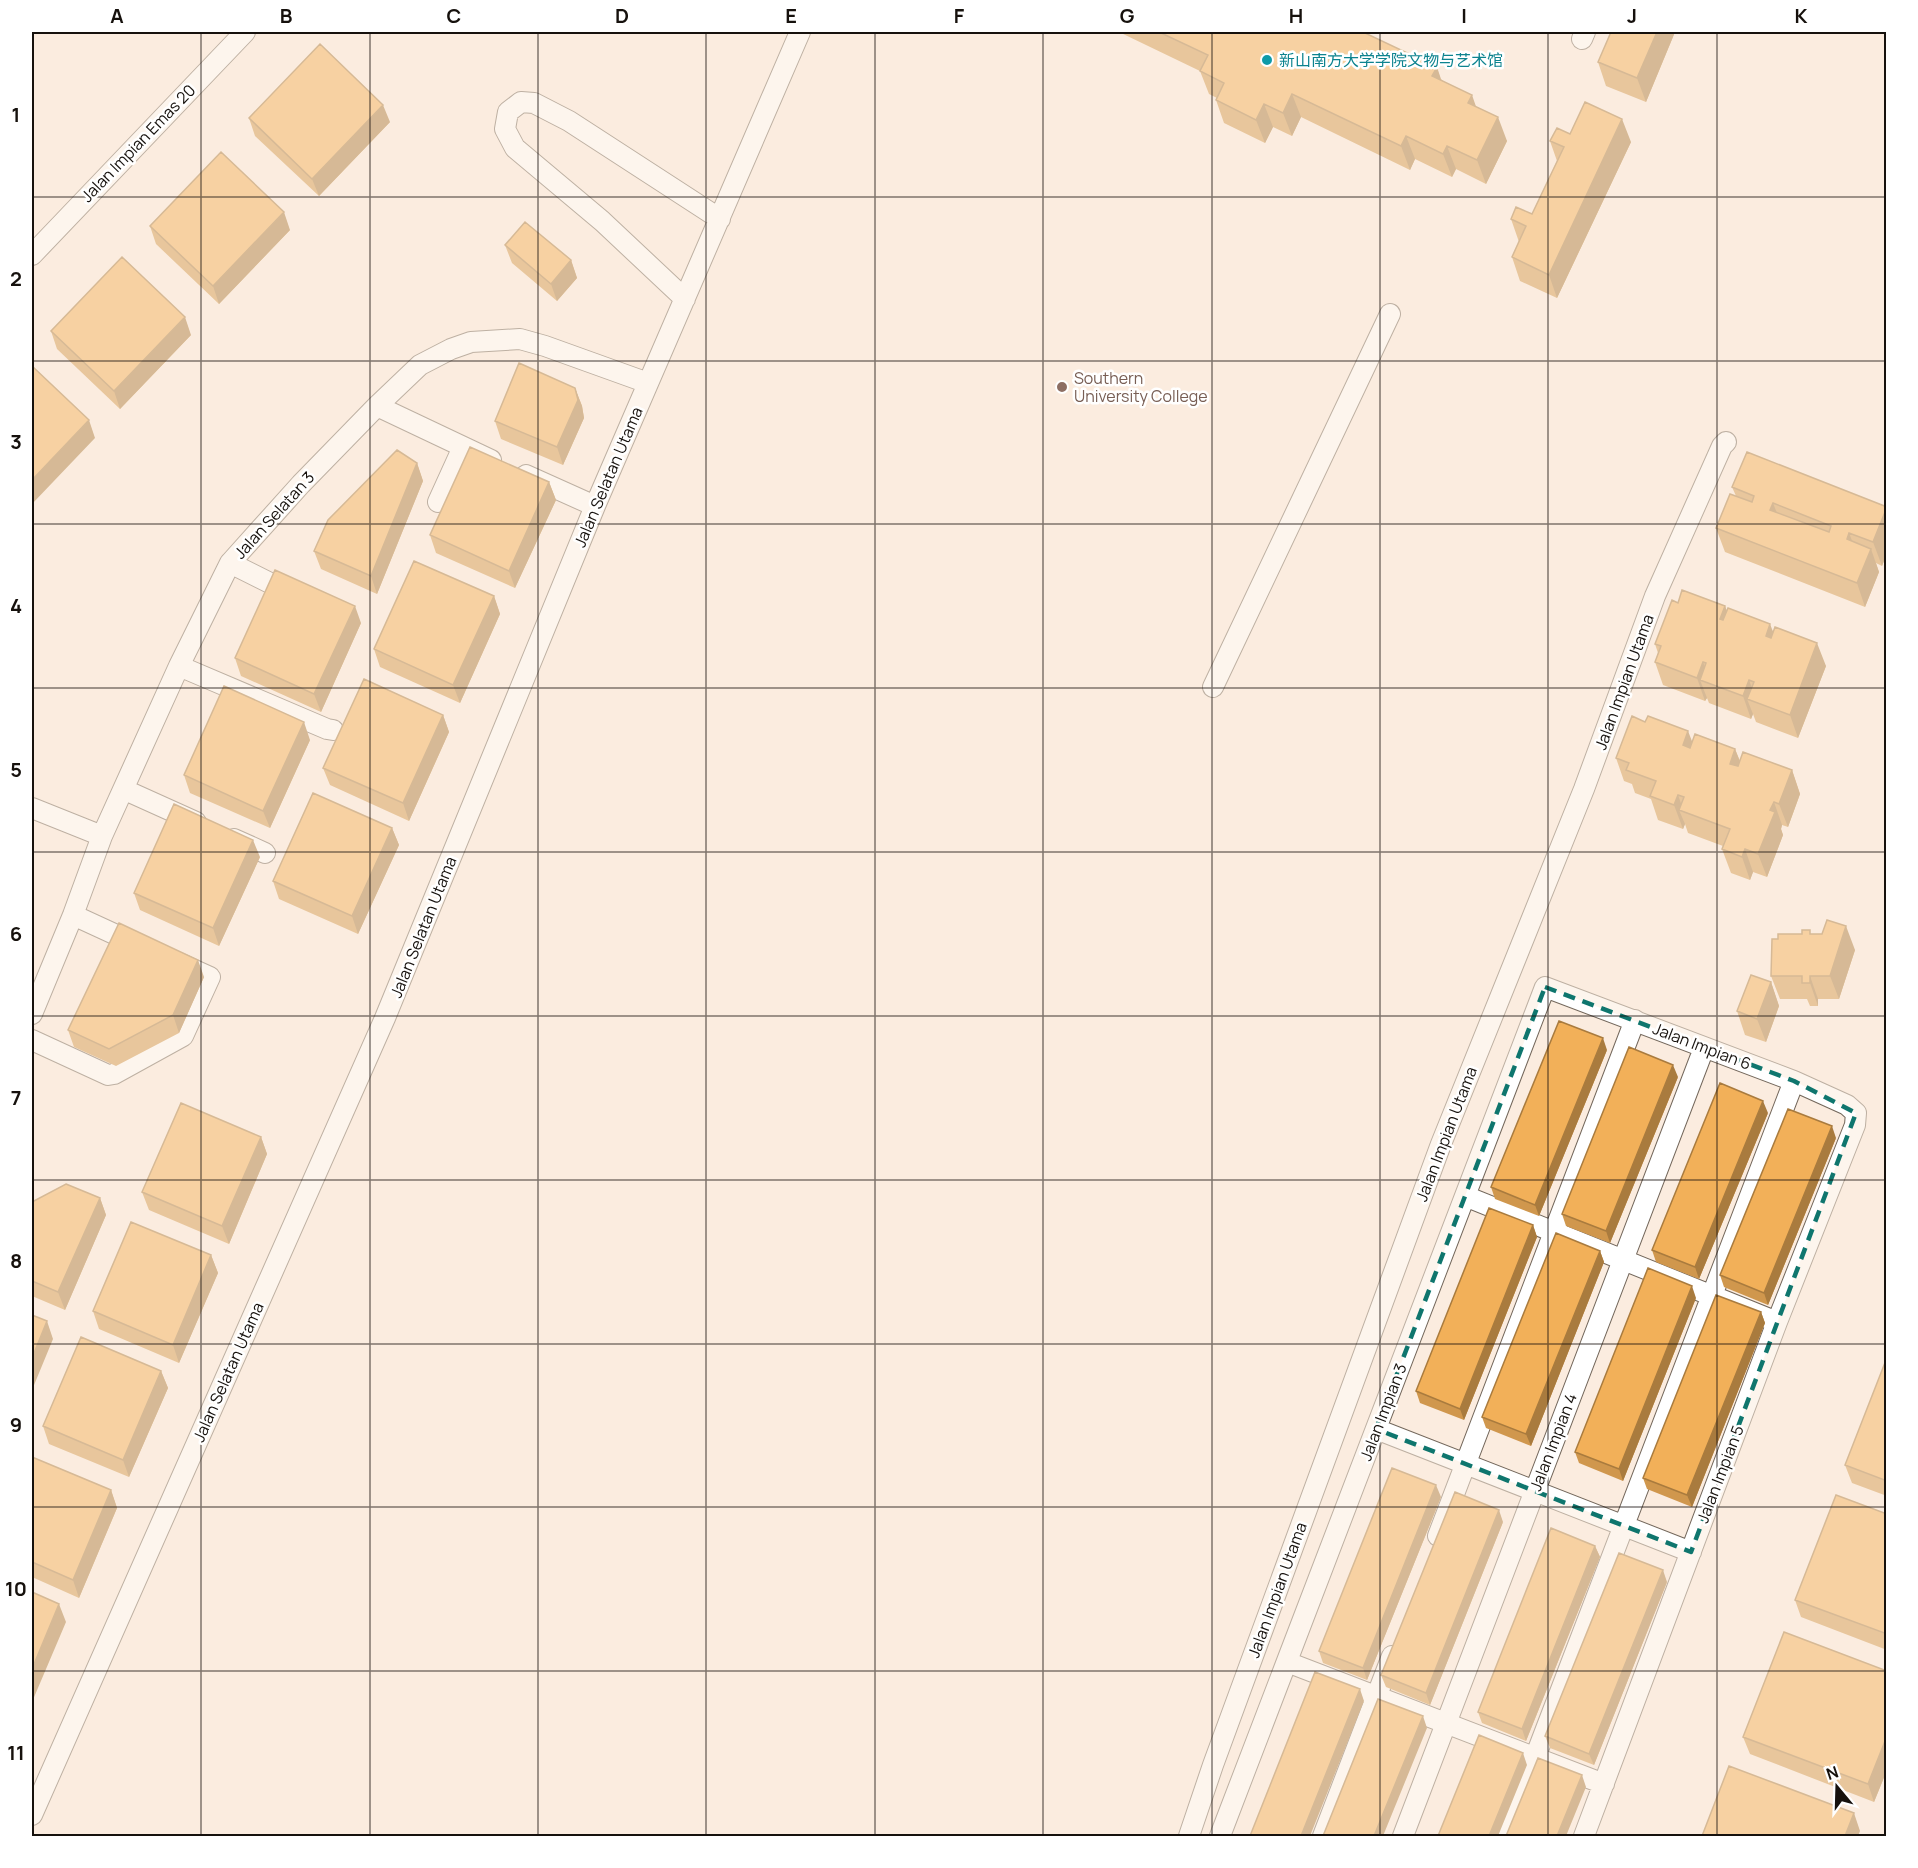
<svg xmlns="http://www.w3.org/2000/svg" width="1918" height="1868" viewBox="0 0 1918 1868" font-family="Manrope,'Noto Sans SC',sans-serif">
<style>
.lines{fill:none;stroke-linecap:round;stroke-linejoin:round}
.minor-casing{stroke:#73675b;stroke-width:22}
.minor{stroke:#fff;stroke-width:20}
.wall{fill:#d0974d}
.shaded-wall{fill:#a97b3e}
.building{fill:#f2b059;stroke:#a97b3e;stroke-width:1.5;fill-rule:evenodd}
.marked{fill:none;stroke:#0f766e;stroke-width:4.5;stroke-dasharray:12 8;stroke-linejoin:round}
.grid{fill:none;stroke:#16110d;stroke-width:1.5;stroke-opacity:0.55}
.culture-dot{fill:#0f9aa8;stroke:#fff;stroke-width:2}
.education-dot{fill:#8d6e63;stroke:#fff;stroke-width:2}
.labels{text-anchor:middle;dominant-baseline:central;stroke-width:5;stroke-linejoin:round;paint-order:stroke}
.culture-label{font-size:16px;fill:#0d838f;stroke:#fff;text-anchor:start}
.street-label{font-size:16px;fill:#16110d;stroke:#fff}
.education-label{font-size:16px;fill:#785e54;stroke:#fff;text-anchor:start}
.neatline{fill:none;stroke:#16110d;stroke-width:2}
.grid-label{font-size:20px;text-anchor:middle;font-weight:bold;fill:#16110d}
</style>
<rect width="100%" height="100%" fill="#fbecdf"/>
<g class="lines">
<g class="minor-casing">
<path id="minor" d="M1582 39 1585 32
M32 255 245 32
M685 299 602 221 515 148 505 129 508 112 521 102 534 103 569 121 720 219
M377 406 491 460
M526 475 595 506
M438 502 463 447
M230 563 270 583
M179 666 327 729 333 730
M1213 687 1390 314
M125 790 196 822
M32 808 102 836
M234 839 265 853
M73 915 136 944
M32 1014 73 915 102 836 179 666 230 563 301 484 377 406 420 365 451 349 471 342 520 339 545 346 648 383
M32 1040 108 1075 114 1074 183 1036 210 977 179 963
M1465 1196 1777 1322
M1376 1429 1691 1552
M1438 1536 1635 1020
M1287 1662 1604 1784
M32 1815 385 1018 595 506 800 32
M1189 1836 1213 1765 1441 1144 1584 789 1655 596 1722 446 1726 442
M1220 1836 1545 987 1794 1081 1847 1105 1856 1113 1855 1125 1777 1322 1584 1836
M1323 1836 1392 1656
M1403 1836 1704 1048
M1505 1836 1794 1081"/>
</g>
<use href="#minor" class="minor"/>
</g>
<path class="wall" d="M1119 32H1363L1442 80 1476 107 1507 141 1486 184 1456 169 1452 177 1415 159 1410 170 1301 117 1292 136 1273 127 1265 143 1224 123 1216 100 1217 98 1209 94 1200 71Z
M1675 32 1646 102 1606 86 1598 62Z
M249 118 390 122 319 196 255 136Z
M1570 134 1631 142 1557 298 1520 281 1512 257 1519 242 1511 219 1532 214 1557 161 1550 141Z
M150 226 290 230 219 304 156 244Z
M505 245 571 260 577 278 557 301 512 263Z
M51 331 191 335 120 409 57 349Z
M575 388 582 406 584 418 563 465 501 439 495 421Z
M417 463 423 481 377 594 321 569 314 551Z
M549 482 556 500 515 588 436 553 430 535Z
M1732 487 1887 507V553L1882 566 1876 563 1879 572 1865 607 1725 552 1716 528 1736 496Z
M494 596 500 614 460 703 380 667 374 649Z
M1678 603 1725 606 1727 611 1773 631 1826 666 1798 738 1756 722 1753 714 1751 719 1709 703 1707 698 1705 701 1663 685 1655 662 1658 653 1655 644Z
M361 623 321 712 241 676 235 658Z
M443 715 449 732 409 821 330 785 323 768Z
M310 740 270 828 190 793 184 775Z
M1692 742 1735 749 1740 761 1792 770 1800 794 1788 827 1782 825 1781 829 1783 835 1767 877 1753 872 1750 880 1731 873 1722 849 1723 846 1688 833 1685 824 1683 829 1658 820 1651 799 1635 793 1632 784 1624 781 1616 758Z
M392 828 399 845 358 934 279 899 273 881Z
M260 857 219 946 140 910 134 893Z
M1812 934 1855 950 1839 999H1818V1006H1810L1807 999H1780L1771 976 1778 939Z
M204 977 179 1033 116 1066 74 1047 68 1030Z
M1771 982 1779 1006 1766 1042 1745 1035 1737 1011Z
M1607 1050 1539 1216 1495 1199 1491 1187Z
M1678 1077 1610 1243 1566 1226 1562 1214Z
M1768 1113 1699 1279 1656 1262 1652 1250Z
M261 1137 267 1154 229 1244 149 1210 142 1192Z
M1836 1138 1768 1305 1724 1287 1720 1275Z
M100 1198 106 1215 65 1310 32 1296V1202Z
M1533 1225 1537 1237 1464 1420 1420 1403 1416 1391Z
M1600 1251 1604 1262 1531 1446 1486 1428 1482 1417Z
M211 1255 218 1273 179 1363 99 1329 93 1311Z
M1696 1298 1623 1481 1579 1463 1575 1452Z
M1761 1312 1765 1323 1692 1507 1647 1489 1643 1478Z
M1887 1360V1496L1852 1483 1845 1465Z
M161 1371 168 1388 129 1477 49 1444 43 1426Z
M32 1457 111 1490 117 1508 79 1598 32 1577Z
M1441 1497 1367 1680 1323 1663 1319 1651Z
M1887 1514V1650L1801 1617 1795 1600Z
M1503 1522 1430 1705 1386 1687 1381 1675Z
M1595 1546 1600 1557 1526 1741 1482 1723 1478 1712Z
M1667 1582 1594 1765 1550 1748 1545 1736Z
M1887 1671V1770L1874 1802 1750 1754 1743 1737Z"/>
<path class="shaded-wall" d="M1657 32H1675L1646 102 1637 78Z
M1437 67 1445 91 1432 76Z
M1292 94 1301 117 1292 136 1283 113Z
M1472 95 1480 118 1468 103Z
M1264 104 1273 127 1265 143 1256 120Z
M383 105 390 122 319 196 312 179Z
M1498 117 1507 141 1486 184 1477 160Z
M1622 119 1631 142 1557 298 1549 275Z
M1406 136 1415 159 1410 170 1401 146Z
M1447 146 1456 169 1452 177 1443 154Z
M284 212 290 230 219 304 213 286Z
M571 260 577 278 557 301 551 284Z
M185 317 191 335 120 409 114 391Z
M575 388 582 406 584 418 563 465 557 447Z
M89 420 95 438 32 504V480Z
M417 463 423 481 377 594 371 576Z
M549 482 556 500 515 588 509 571Z
M1773 503 1782 526 1770 510Z
M1887 509V553L1882 566 1873 542Z
M1849 533 1858 556 1847 539Z
M1871 549 1879 572 1865 607 1857 583Z
M494 596 500 614 460 703 453 685Z
M355 606 361 623 321 712 314 694Z
M1725 606 1733 629 1720 619Z
M1770 624 1779 647 1766 636Z
M1817 643 1826 666 1798 738 1790 715Z
M1703 662 1711 684 1700 680 1707 698 1705 701 1697 678Z
M1749 680 1757 702 1747 699 1753 714 1751 719 1743 696Z
M443 715 449 732 409 821 403 803Z
M304 722 310 740 270 828 263 811Z
M1688 731 1697 754 1683 745Z
M1735 749 1744 772 1730 764Z
M1792 770 1800 794 1788 827 1779 804Z
M1678 795 1684 812 1679 810 1685 824 1683 829 1674 805Z
M1774 802 1782 825 1781 829 1783 835 1767 877 1758 854 1770 810Z
M392 828 399 845 358 934 352 916Z
M253 840 260 857 219 946 213 928Z
M1745 849 1753 872 1750 880 1742 857Z
M1846 926 1855 950 1839 999 1830 976Z
M198 960 204 977 179 1033 173 1015Z
M1810 976 1818 999V1006L1810 983Z
M1771 982 1779 1006 1766 1042 1757 1019Z
M1603 1038 1607 1050 1539 1216 1535 1205Z
M1673 1065 1678 1077 1610 1243 1606 1231Z
M1763 1101 1768 1113 1699 1279 1695 1267Z
M1832 1126 1836 1138 1768 1305 1764 1293Z
M261 1137 267 1154 229 1244 222 1226Z
M100 1198 106 1215 65 1310 58 1292Z
M1533 1225 1537 1237 1464 1420 1460 1409Z
M1600 1251 1604 1262 1531 1446 1526 1434Z
M211 1255 218 1273 179 1363 173 1345Z
M1692 1286 1696 1298 1623 1481 1619 1469Z
M1761 1312 1765 1323 1692 1507 1687 1495Z
M47 1321 53 1339 32 1390V1358Z
M161 1371 168 1388 129 1477 123 1460Z
M1436 1485 1441 1497 1367 1680 1363 1668Z
M111 1490 117 1508 79 1598 73 1580Z
M1499 1510 1503 1522 1430 1705 1426 1693Z
M1595 1546 1600 1557 1526 1741 1522 1729Z
M1663 1570 1667 1582 1594 1765 1589 1754Z
M59 1604 66 1622 32 1702V1669Z
M1360 1689 1364 1701 1310 1836H1301Z
M1423 1716 1427 1728 1383 1836H1374Z
M1887 1736V1770L1874 1802 1868 1784Z
M1523 1753 1527 1765 1498 1836H1489Z
M1582 1775 1586 1787 1566 1836H1557Z
M1854 1813 1860 1831 1858 1836H1845Z"/>
<path class="building" d="M1159 32H1363L1437 67 1432 76 1472 95 1468 103 1498 117 1477 160 1447 146 1443 154 1406 136 1401 146 1292 94 1283 113 1264 104 1256 120 1216 100 1224 83 1200 71 1208 55Z
M1611 32H1657L1637 78 1598 62Z
M320 44 383 105 312 179 249 118Z
M1585 102 1622 119 1549 275 1512 257 1526 226 1511 219 1516 207 1532 214 1564 147 1550 141 1557 128 1570 134Z
M221 152 284 212 213 286 150 226Z
M525 222 571 260 551 284 505 245Z
M122 257 185 317 114 391 51 331Z
M519 363 575 388 578 400 557 447 495 421Z
M32 366 89 420 32 480Z
M470 447 549 482 509 571 430 535Z
M397 450 417 463 371 576 314 551 328 520Z
M1747 452 1887 507 1873 542 1849 533 1847 539 1871 549 1857 583 1716 528 1730 494 1752 502 1754 496 1732 487ZM1773 503 1831 526 1829 532 1770 510Z
M414 561 494 596 453 685 374 649Z
M275 570 355 606 314 694 235 658Z
M1682 590 1725 606 1720 619 1723 620 1728 608 1770 624 1766 636 1771 638 1775 627 1817 643 1790 715 1747 699 1754 682 1749 680 1743 696 1700 680 1706 663 1703 662 1697 678 1655 662 1661 646 1655 644 1672 600 1678 603Z
M364 679 443 715 403 803 323 768Z
M224 686 304 722 263 811 184 775Z
M1632 716 1645 722 1648 716 1688 731 1683 745 1690 748 1695 734 1735 749 1730 764 1738 766 1743 752 1792 770 1779 804 1774 802 1770 810 1775 812 1758 854 1745 849 1742 857 1722 849 1730 829 1679 810 1684 797 1678 795 1674 805 1650 796 1656 781 1626 770 1629 763 1616 758Z
M313 793 392 828 352 916 273 881Z
M174 804 253 840 213 928 134 893Z
M1827 920 1846 926 1830 976H1810V983H1802V976H1771L1772 939H1778V934H1802V930H1810V934H1822Z
M119 923 198 960 173 1015 109 1049 68 1030Z
M1751 975 1771 982 1757 1019 1737 1011Z
M1559 1021 1603 1038 1535 1205 1491 1187Z
M1629 1047 1673 1065 1606 1231 1562 1214Z
M1720 1083 1763 1101 1695 1267 1652 1250Z
M181 1103 261 1137 222 1226 142 1192Z
M1788 1109 1832 1126 1764 1293 1720 1275Z
M66 1184 100 1198 58 1292 32 1281V1202Z
M1489 1208 1533 1225 1460 1409 1416 1391Z
M131 1222 211 1255 173 1345 93 1311Z
M1556 1233 1600 1251 1526 1434 1482 1417Z
M1648 1268 1692 1286 1619 1469 1575 1452Z
M1716 1295 1761 1312 1687 1495 1643 1478Z
M32 1315 47 1321 32 1358Z
M81 1337 161 1371 123 1460 43 1426Z
M1886 1360H1887V1481L1845 1465Z
M32 1457 111 1490 73 1580 32 1562Z
M1392 1468 1436 1485 1363 1668 1319 1651Z
M1455 1492 1499 1510 1426 1693 1381 1675Z
M1836 1495 1887 1514V1634L1795 1600Z
M1551 1528 1595 1546 1522 1729 1478 1712Z
M1619 1553 1663 1570 1589 1754 1545 1736Z
M32 1592 59 1604 32 1669Z
M1784 1632 1887 1671V1736L1868 1784 1743 1737Z
M1315 1672 1360 1689 1301 1836H1250Z
M1378 1699 1423 1716 1374 1836H1323Z
M1479 1735 1523 1753 1489 1836H1438Z
M1538 1758 1582 1775 1557 1836H1506Z
M1729 1766 1854 1813 1845 1836H1702Z"/>
<path d="M0 0H1918V1868H0ZM1545 987 1794 1081 1856 1113 1691 1552 1376 1429Z" fill="#fbecdf" fill-opacity=".55" fill-rule="evenodd"/>
<path class="marked" d="M1545 987 1794 1081 1856 1113 1691 1552 1376 1429Z"/>
<path class="grid" d="M201 32V1836M370 32V1836M538 32V1836M706 32V1836M875 32V1836M1043 32V1836M1212 32V1836M1380 32V1836M1548 32V1836M1717 32V1836M32 197H1886M32 361H1886M32 524H1886M32 688H1886M32 852H1886M32 1016H1886M32 1180H1886M32 1344H1886M32 1507H1886M32 1671H1886"/>
<circle class="culture-dot" cx="1267" cy="60" r="6"/>
<circle class="education-dot" cx="1062" cy="387" r="6"/>
<g class="labels">
<g class="culture-label">
<text x="1279" y="60">新山南方大学学院文物与艺术馆</text>
</g>
<g class="street-label">
<text transform="translate(138 143) rotate(-46)">Jalan Impian Emas 20</text>
<text transform="translate(608 477) rotate(-67)">Jalan Selatan Utama</text>
<text transform="translate(274 515) rotate(-48)">Jalan Selatan 3</text>
<text transform="translate(1624 682) rotate(-70)">Jalan Impian Utama</text>
<text transform="translate(423 927) rotate(-68)">Jalan Selatan Utama</text>
<text transform="translate(1702 1046) rotate(21)">Jalan Impian 6</text>
<text transform="translate(1446 1134) rotate(-69)">Jalan Impian Utama</text>
<text transform="translate(228 1372) rotate(-66)">Jalan Selatan Utama</text>
<text transform="translate(1383 1412) rotate(-69)">Jalan Impian 3</text>
<text transform="translate(1553 1442) rotate(-69)">Jalan Impian 4</text>
<text transform="translate(1720 1474) rotate(-69)">Jalan Impian 5</text>
<text transform="translate(1277 1590) rotate(-70)">Jalan Impian Utama</text>
</g>
<g class="education-label">
<text x="1074" y="378">Southern<tspan x="1074" dy="18">University College</tspan></text>
</g>
</g>
<rect width="1918" height="1868" fill="none" stroke="#ffffff" stroke-width="66"/>
<g transform="translate(1837 1787) rotate(341)" stroke="#ffffff" stroke-width="4.5" paint-order="stroke">
<path d="M0-4.5L10 22L0 15L-10 22Z" fill="#16110d"/>
<text y="-9" font-size="16" font-weight="bold" text-anchor="middle" fill="#16110d">N</text>
</g>
<rect x="33" y="33" width="1852" height="1802" class="neatline"/>
<g class="grid-label">
<text x="117" y="23">A</text>
<text x="286" y="23">B</text>
<text x="454" y="23">C</text>
<text x="622" y="23">D</text>
<text x="791" y="23">E</text>
<text x="959" y="23">F</text>
<text x="1127" y="23">G</text>
<text x="1296" y="23">H</text>
<text x="1464" y="23">I</text>
<text x="1632" y="23">J</text>
<text x="1801" y="23">K</text>
<text x="16" y="122">1</text>
<text x="16" y="286">2</text>
<text x="16" y="449">3</text>
<text x="16" y="613">4</text>
<text x="16" y="777">5</text>
<text x="16" y="941">6</text>
<text x="16" y="1105">7</text>
<text x="16" y="1268">8</text>
<text x="16" y="1432">9</text>
<text x="16" y="1596">10</text>
<text x="16" y="1760">11</text>
</g>
</svg>
